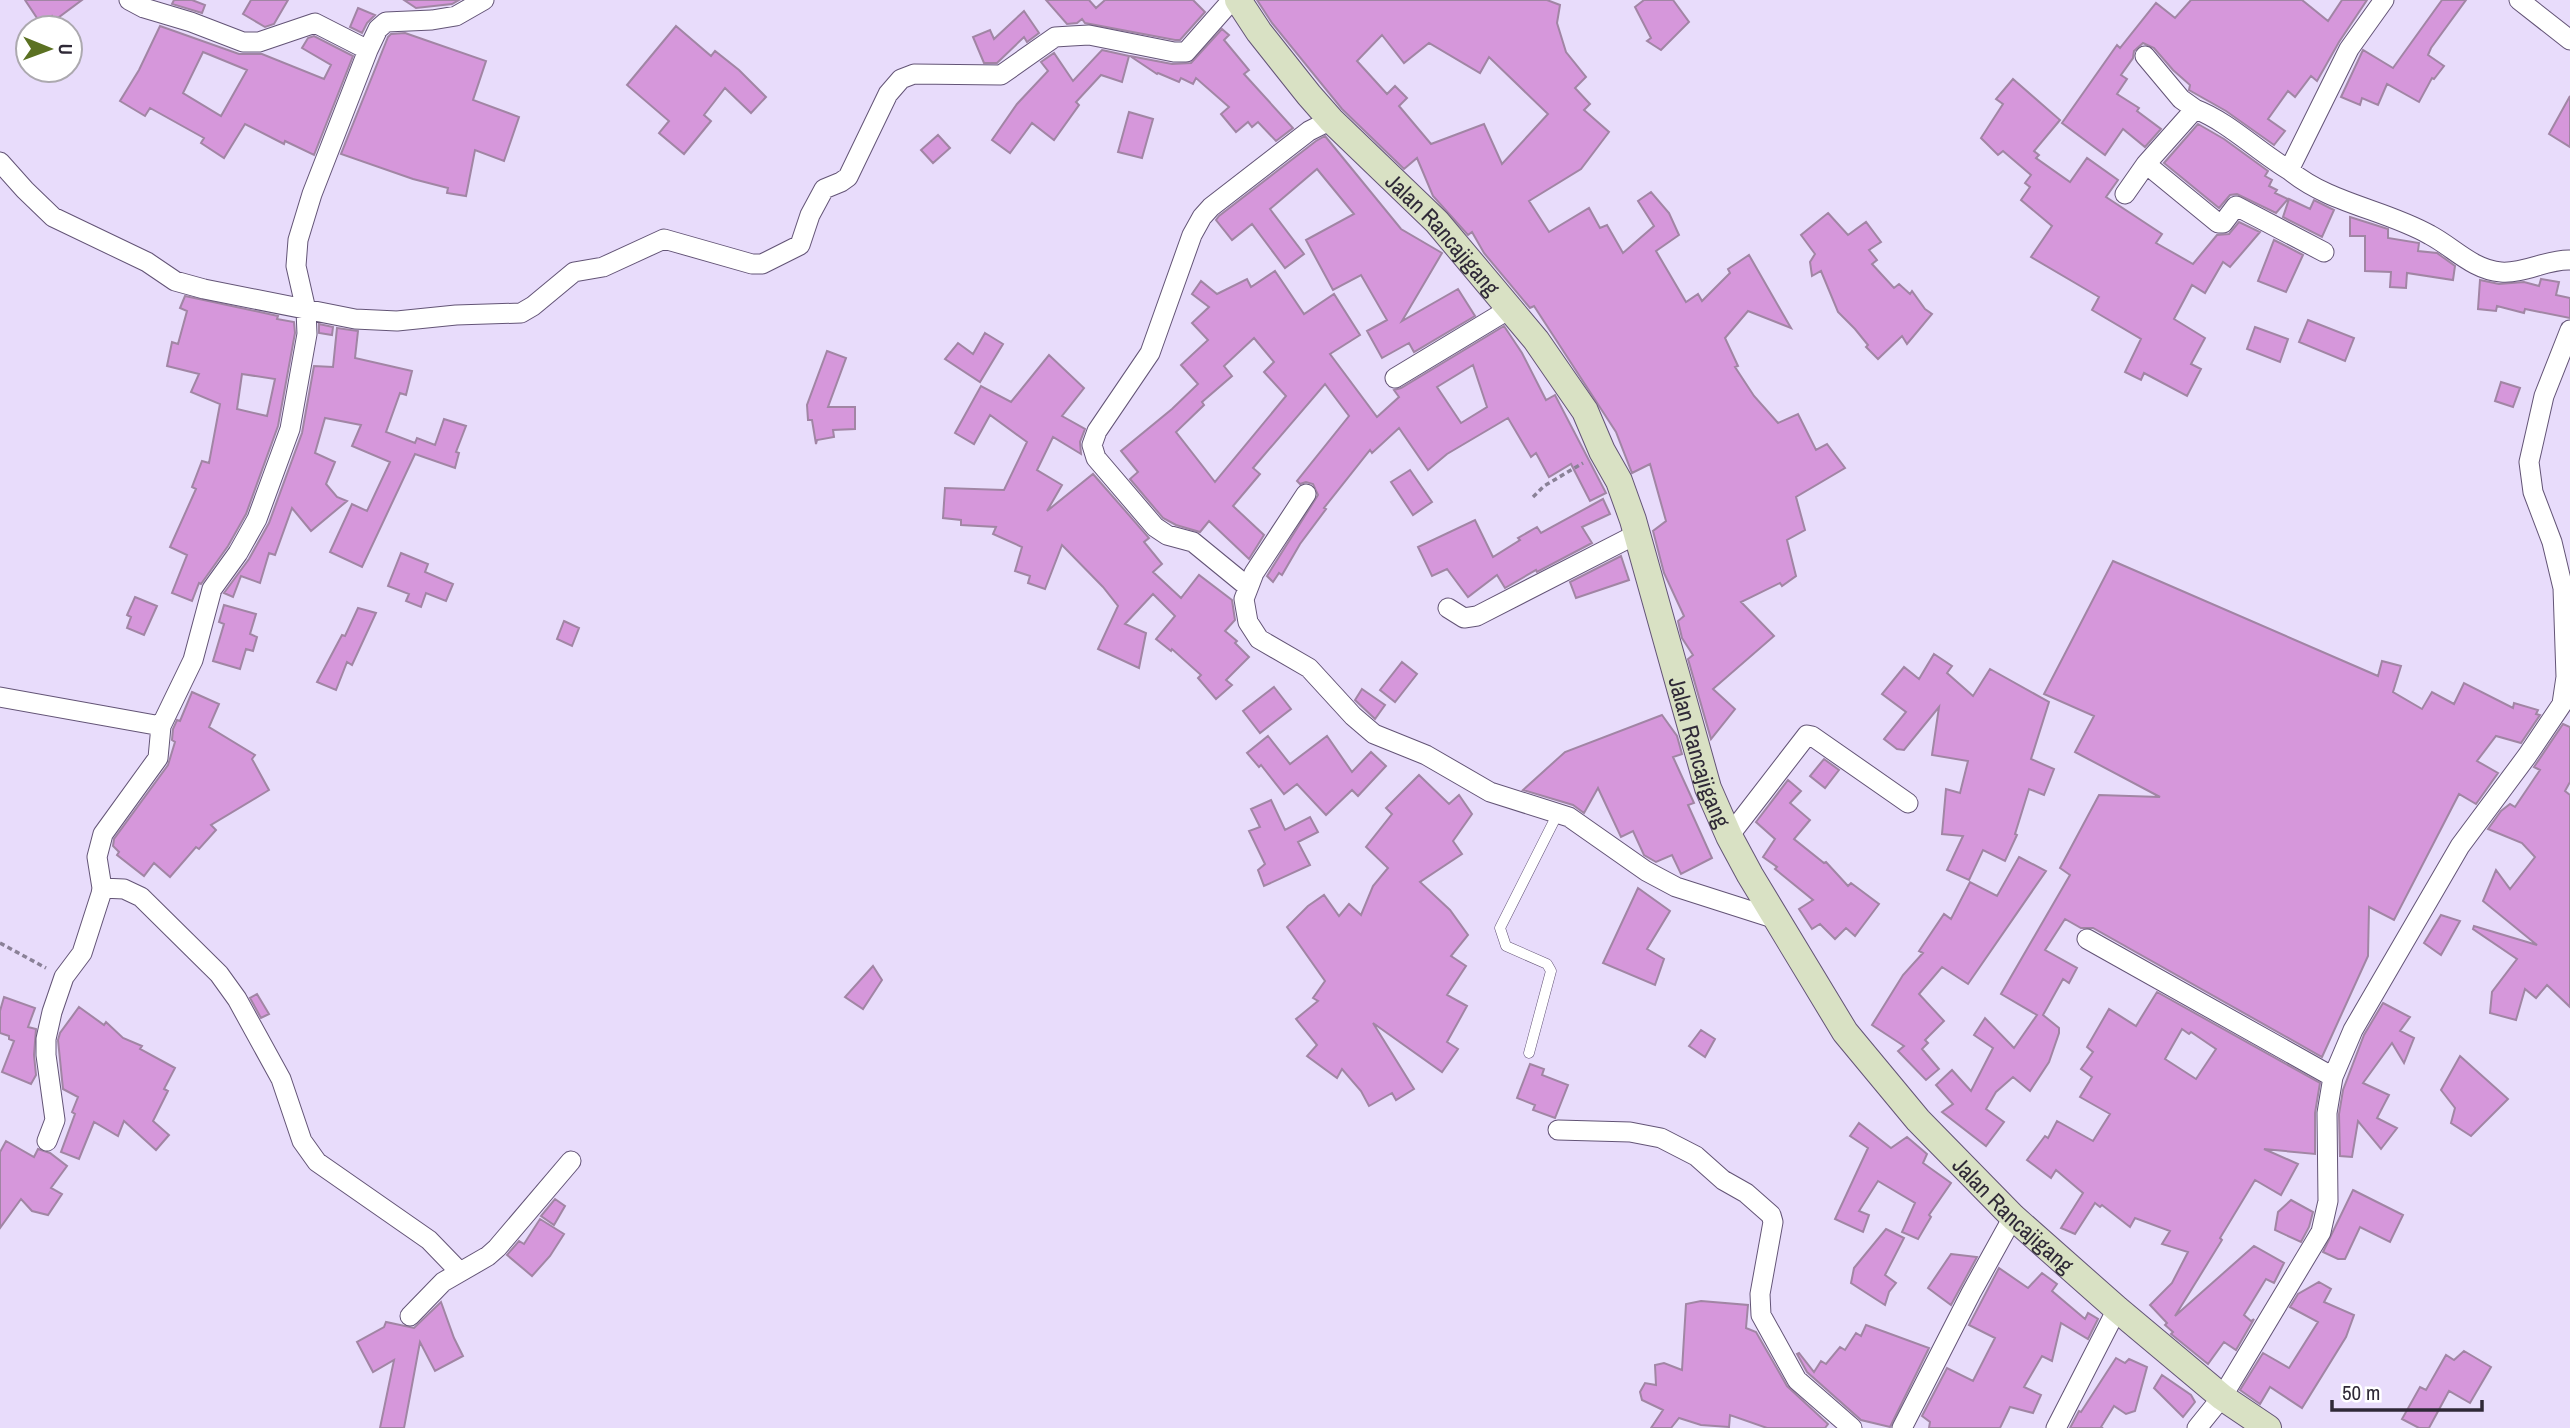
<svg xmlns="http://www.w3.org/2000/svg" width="2570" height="1428" viewBox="0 0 2570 1428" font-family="'Archivo Narrow',sans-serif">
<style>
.building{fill:#d697db;stroke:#a185a4;stroke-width:2;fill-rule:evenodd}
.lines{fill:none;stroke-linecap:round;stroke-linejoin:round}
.lane-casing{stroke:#635476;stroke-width:11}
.street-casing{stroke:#635476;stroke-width:21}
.secondary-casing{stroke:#635476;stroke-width:28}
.path{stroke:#8a8197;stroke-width:3.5;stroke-dasharray:5 3.5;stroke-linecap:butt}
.lane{stroke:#fff;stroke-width:10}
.street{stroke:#fff;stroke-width:19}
.secondary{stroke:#d9e1c4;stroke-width:26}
.labels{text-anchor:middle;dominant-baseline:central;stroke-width:6;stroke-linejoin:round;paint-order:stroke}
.street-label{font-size:23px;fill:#2f2937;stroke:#fff}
</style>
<rect width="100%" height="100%" fill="#e8dcfb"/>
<path class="building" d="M25 0H82L55 20 52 16 41 24Z
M174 0H192L205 5 202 13 172 4Z
M251 0H288L274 24 265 27 243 14Z
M404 0H459L452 4 416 8Z
M1046 0H1089L1096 8 1105 0H1193L1205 12 1180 40H1175L1085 23 1082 19 1077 23 1067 24Z
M1257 0H1547L1560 5 1557 23 1566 52 1586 77 1575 88 1590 104 1584 110 1609 132 1581 169 1529 201 1549 232 1589 208 1600 228 1607 225 1623 253 1654 226 1638 201 1651 192 1669 213 1679 235 1656 251 1686 302 1698 294 1702 301 1730 273 1728 269 1749 255 1791 328 1748 311 1725 338 1738 366 1735 367 1754 396 1778 423 1798 414 1816 450 1827 444 1845 468 1796 497 1805 530 1787 540 1796 576 1782 586 1780 583 1741 602 1774 636 1713 689 1735 709 1711 739 1688 659 1693 655 1682 638 1678 621 1684 616 1664 573 1653 531 1666 521 1650 464 1632 473 1616 432 1534 306 1530 308 1484 253 1472 232 1468 235 1433 196 1417 158 1404 169 1342 109 1272 23ZM1382 35 1404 63 1429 43 1480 73 1489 57 1548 114 1502 164 1484 124 1431 144 1399 106 1407 98 1395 86 1387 94 1357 61Z
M1644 0H1673L1689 22 1661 50 1647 41 1651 38 1635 7Z
M2191 0H2302L2328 21 2342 0H2367L2339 42 2317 81 2311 76 2295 97 2288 91 2268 119 2285 131 2274 145 2226 111 2189 90 2190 85 2173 70 2154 48 2143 43 2134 51 2133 58 2121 75 2127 79 2117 94 2139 108 2137 111 2161 129 2145 147 2123 129 2105 155 2062 123 2117 45 2120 48 2156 3 2175 18Z
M2442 0H2466L2431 48 2428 55 2444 66 2434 79 2432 78 2419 102 2387 84 2378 105 2362 98 2360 105 2341 97 2363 50 2393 68Z
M358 8 375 15 367 23 362 33 350 27Z
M1024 11 1039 33 1027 42 1024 37 997 63H984L973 37 990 30 994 39Z
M160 26 239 54H262L324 79 331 65 302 48 308 38 314 36 353 56 314 155 285 141 284 144 245 124 224 158 201 143 204 138 150 108 145 116 120 101 139 70ZM203 52 247 70 221 116 183 93Z
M676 26 711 56 715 51 739 70 766 97 751 113 725 88 704 115 711 121 684 154 659 133 669 121 627 85Z
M1222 29 1229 35 1224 40 1249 70 1244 74 1293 128 1276 141 1258 122 1252 127 1248 122 1236 132 1221 114 1229 107 1196 78 1193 84 1181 78 1179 82 1158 73 1157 74 1130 56 1172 64 1191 63Z
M405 33 486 61 473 100 519 117 504 161 475 150 466 196 447 193 448 188 413 179 341 154 388 37 391 34Z
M1102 50 1129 56 1122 82 1101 75 1076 102 1079 105 1054 140 1032 123 1010 153 992 140 1017 104 1048 71 1041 62 1054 53 1073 81Z
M2013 79 2060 120 2034 151 2039 155 2036 158 2070 182 2087 158 2118 180 2106 197 2162 234 2156 243 2193 264 2217 235 2229 234 2239 222 2260 232 2230 267 2223 262 2205 293 2192 285 2174 319 2205 338 2191 364 2201 369 2187 396 2144 373 2141 380 2125 372 2141 339 2092 310 2099 297 2031 257 2052 226 2021 200 2030 187 2025 183 2031 175 2003 151 1998 155 1981 138 2003 104 1996 99Z
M2570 96V147L2549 134Z
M1129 112 1153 119 1142 158 1118 152Z
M2198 124 2224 139 2268 171 2265 176 2272 180 2269 186 2277 190 2275 193 2288 199 2276 213 2237 194 2230 195 2219 208 2164 163Z
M938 135 950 148 933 163 921 150Z
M1325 136 1401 229 1442 253 1402 321 1458 289 1475 316 1414 352 1409 343 1382 358 1367 331 1387 320 1361 275 1333 290 1306 240 1354 214 1317 169 1270 209 1304 254 1285 268 1252 224 1232 240 1216 220 1219 216 1316 141Z
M2289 199 2310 209 2314 200 2334 210 2322 237 2283 217Z
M1828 213 1848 235 1866 222 1881 242 1869 250 1877 260 1872 264 1894 288 1899 284 1910 294 1912 291 1925 309 1932 314 1907 344 1902 336 1878 359 1866 347 1868 345 1855 329 1838 312 1821 271 1812 276 1810 262 1815 254 1801 235Z
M2350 217 2388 229V238L2419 243 2418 251 2437 253 2455 266 2453 280 2407 273 2406 288 2390 287 2391 272 2365 271V236H2350Z
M2274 240 2303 255 2286 292 2258 281Z
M1275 271 1304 314 1334 294 1360 335 1330 354 1377 417 1399 397 1394 390 1401 388 1504 326 1522 353 1546 400 1555 395 1606 493 1590 501 1571 464 1549 477 1536 453 1531 457 1508 418 1447 454 1428 470 1399 428 1372 453 1370 450 1324 508 1326 509 1300 544 1282 575 1279 573 1273 582 1267 576 1318 495 1313 484 1306 482 1300 484 1297 481 1349 416 1325 384 1253 468 1260 474 1233 506 1264 535 1249 559 1209 521 1200 532 1176 525 1163 518 1130 479 1138 472 1121 451 1172 409 1198 384 1181 365 1208 340 1192 323 1209 307 1192 294 1201 281 1217 294 1247 279 1251 287ZM1254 338 1274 362 1264 372 1286 396 1215 482 1176 432 1204 405 1202 402 1232 376 1224 366ZM1473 365 1487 407 1461 423 1437 387Z
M2541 279 2559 282 2556 295 2570 298V318L2525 309 2524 313 2497 306 2496 311 2478 309 2480 280 2499 284 2524 282 2539 286Z
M185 296 278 316 277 319 294 322 295 333 278 426 246 514 228 546 201 584 199 583 192 601 172 593 187 555 170 547 196 489 192 487 202 461 209 463 220 404 191 392 199 374 167 366 172 342 178 344 187 311 180 308ZM242 374 275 379 267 416 237 409Z
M2308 320 2354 338 2345 361 2299 342Z
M319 324 333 327 332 335 319 333Z
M2255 327 2288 339 2280 362 2247 349Z
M337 328 358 331 355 358 412 371 406 395 400 393 386 432 415 443 417 438 435 445 444 419 466 426 456 452 459 453 455 468 415 454 362 567 330 552 352 504 367 511 390 462 352 446 361 425 325 418 315 453 335 462 326 484 337 497 347 501 311 531 292 508 275 555 269 553 260 583 241 576 233 597 224 593 249 559 269 523 302 433 314 366 333 367Z
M985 333 1003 344 980 382 945 359 958 343 973 354Z
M827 351 846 358 828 407H855V429L833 430 834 437 817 440 816 444 812 420H808L807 405Z
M1049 355 1084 388 1062 416 1085 429 1080 442 1081 454 1053 437 1037 470 1062 485 1047 511 1093 474 1149 538 1144 542 1162 564 1153 572 1181 598 1199 575 1232 600 1235 620 1225 631 1237 641 1235 643 1249 657 1226 680 1232 685 1216 699 1198 678 1201 675 1172 649 1171 651 1156 639 1175 616 1153 594 1125 624 1146 633 1139 668 1098 649 1118 606 1103 587 1062 545 1045 589 1028 583 1030 576 1015 571 1022 547 993 534 996 527 961 525V520L943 518 945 488 1004 490 1027 442 990 415 974 444 955 433 981 386 1011 402Z
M2501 382 2520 388 2513 407 2495 401Z
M1410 470 1432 502 1413 515 1391 482Z
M1603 499 1610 514 1582 527 1592 543 1537 572 1536 570 1505 588 1497 575 1468 597 1447 569 1432 576 1418 547 1475 520 1493 557 1520 540 1518 538 1537 527 1541 533Z
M401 553 428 564 425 572 453 584 446 601 426 593 421 607 406 601 409 594 388 586Z
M1621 556 1629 580 1576 598 1570 582Z
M2113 561 2378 676 2382 661 2401 666 2393 692 2422 709 2432 692 2454 704 2464 683 2513 708 2514 703 2538 710 2536 714 2540 715 2521 743 2496 736 2477 761 2498 773 2476 804 2459 794 2394 920 2369 907 2368 956 2322 1057 2093 928H2081L2065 919 2045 950 2077 968 2069 983 2063 979 2043 1015 2059 1028V1033L2049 1062 2030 1091 2013 1077 1996 1092 1986 1109 2004 1122 1986 1146 1942 1112 1953 1104 1936 1085 1952 1070 1971 1091 1993 1048 1974 1035 1985 1018 2014 1048 2037 1015 2001 994 2070 875 2060 868 2099 795 2160 797 2075 752 2094 716 2044 694Z
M135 597 157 606 144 635 127 628 131 617 127 615Z
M224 605 256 614 250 634 257 637 253 651 246 649 240 669 213 661 224 624 219 622Z
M358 608 376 613 352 665 347 662 336 690 317 682 342 635 345 636Z
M564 621 579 628 572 646 557 639Z
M1934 654 1952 666 1947 673 1973 696 1990 669 2049 702 2031 759 2054 769 2044 795 2029 789 2015 834 2017 835 2005 861 1983 850 1969 880 1947 870 1963 836 1942 834 1946 789 1960 793 1968 761 1932 755 1939 707 1904 750 1897 749 1884 739 1906 712 1882 694 1904 667 1919 679Z
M1402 662 1417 674 1395 702 1380 690Z
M1274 687 1291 709 1260 733 1243 711Z
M1362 689 1385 705 1375 719 1355 700Z
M192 692 219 704 209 727 255 755 252 759 269 790 211 825 216 830 199 849 196 847 170 877 154 863 144 876 117 855 119 852 113 846 114 839 168 765 175 742 172 740 173 729 177 720 180 721Z
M1662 715 1677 736 1682 754 1673 757 1694 803 1688 805 1712 858 1681 874 1672 855 1656 862 1644 855 1633 831 1621 837 1598 788 1584 813 1573 805 1523 790 1565 752Z
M2563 724 2570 727V782L2565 791 2570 795V1007L2547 985 2536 998 2525 989 2516 1020 2490 1013 2492 992 2517 959 2473 929 2474 926 2537 945 2483 901 2496 870 2510 889 2535 857 2522 843 2488 829 2501 811 2510 804 2515 807 2540 770 2534 767Z
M1268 736 1290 764 1327 736 1352 772 1371 752 1386 766 1358 796 1352 790 1326 815 1297 784 1284 794 1261 765 1259 767 1247 753Z
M1824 759 1839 770 1825 788 1810 776Z
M1419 775 1449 804 1459 795 1472 814 1453 841 1462 854 1420 882 1450 910 1468 935 1451 956 1466 966 1447 995 1467 1006 1447 1042 1458 1049 1442 1072 1373 1023 1414 1089 1396 1100 1392 1093 1369 1106 1361 1091 1342 1069 1337 1078 1307 1056 1317 1045 1296 1019 1318 1001 1313 998 1325 981 1287 927 1308 906 1324 895 1339 916 1349 904 1361 915 1373 886 1388 868 1366 847 1392 814 1386 808Z
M1788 780 1801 791 1790 803 1810 820 1794 839 1824 863 1826 862 1848 886 1851 883 1879 904 1855 936 1846 928 1835 939 1820 924 1812 929 1799 909 1813 900 1775 869 1777 867 1763 857 1775 839 1756 822Z
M1271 800 1285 830 1310 817 1318 832 1298 842 1310 865 1264 886 1258 870 1265 864 1249 831 1260 827 1251 809Z
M2019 857 2046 871 1968 984 1942 967 1919 994 1944 1021 1925 1040 1928 1043 1922 1049 1939 1069 1926 1080 1898 1051 1904 1046 1872 1025 1903 975 1923 953 1919 951 1944 914 1951 919 1970 882 1997 896Z
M1638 888 1670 911 1647 949 1664 959 1655 985 1603 963Z
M2441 915 2460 921 2441 955 2424 943Z
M873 966 882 980 863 1009 845 997Z
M2157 992 2320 1083 2315 1113V1154L2264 1149 2298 1164 2281 1195 2255 1180 2220 1238 2222 1240 2175 1316 2254 1246 2284 1263 2274 1283 2266 1279 2244 1315 2251 1321 2254 1319 2236 1350 2224 1342 2208 1364 2171 1334 2173 1332 2165 1325 2167 1323 2150 1305 2172 1283 2188 1252 2162 1244 2170 1231 2135 1218 2130 1227 2102 1205 2100 1207 2095 1203 2075 1234 2061 1228 2083 1193 2056 1170 2051 1178 2027 1160 2045 1136 2048 1138 2057 1121 2093 1141 2110 1114 2080 1097 2092 1077 2081 1069 2093 1052 2087 1047 2109 1009 2136 1026ZM2182 1029 2189 1034 2191 1032 2216 1049 2196 1079 2165 1059Z
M257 994 269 1014 261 1018 250 998Z
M4 997 35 1008 28 1027 36 1029 34 1055 36 1075 31 1084 2 1072 14 1041 9 1039V1036L0 1033V1011Z
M2383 1003 2410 1017 2400 1031 2414 1038 2404 1063 2392 1043 2363 1083 2389 1095 2377 1118 2397 1128 2381 1149 2358 1121 2352 1157 2340 1156 2339 1114 2343 1090 2364 1035Z
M79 1007 104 1025 106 1022 123 1038 142 1046 140 1049 175 1068 164 1089 168 1091 153 1121 169 1135 156 1150 124 1121 118 1136 94 1122 79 1159 61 1152 75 1114 72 1112 78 1097 63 1089 58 1040 60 1033Z
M1701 1030 1715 1039 1705 1057 1689 1046Z
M2460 1056 2508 1099 2471 1136 2451 1123 2455 1108 2441 1090Z
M1530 1064 1544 1069 1542 1075 1568 1085 1555 1118 1533 1110 1535 1105 1517 1098Z
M1859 1123 1891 1148 1907 1137 1927 1154 1923 1163 1951 1183 1929 1215 1931 1217 1918 1239 1902 1232 1915 1203 1878 1181 1859 1211 1869 1215 1863 1232 1835 1219 1868 1148 1850 1136Z
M6 1141 34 1157 38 1149 50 1153 67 1166 51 1188 62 1194 48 1215 32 1211 21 1199 0 1228V1152Z
M2353 1190 2403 1215 2390 1242 2360 1227 2345 1259H2338L2323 1252Z
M555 1199 565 1206 554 1225 541 1216Z
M2291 1200 2313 1212 2309 1227 2301 1242 2275 1230 2278 1212Z
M540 1219 564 1234 550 1256 532 1276 507 1255 519 1241 524 1244Z
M1886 1229 1904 1238 1885 1275 1896 1283 1889 1292 1885 1305 1851 1283 1854 1268Z
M1951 1254 1977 1257 1951 1305 1928 1288Z
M1999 1268 2028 1288 2042 1273 2057 1284 2052 1291 2085 1319 2088 1313 2098 1319 2088 1339 2061 1323 2052 1361 2042 1356 2024 1387 2041 1395 2033 1413 2010 1407 2000 1428H1929L1930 1422 1922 1416 1947 1368 1973 1381 1995 1338 1969 1325Z
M2319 1282 2331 1289 2324 1302 2354 1315 2346 1337 2302 1408 2270 1387 2260 1404 2240 1390 2263 1353 2289 1368 2318 1322 2290 1307 2298 1294Z
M1701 1301 1748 1305 1746 1328 1756 1332 1787 1386 1828 1424 1825 1428H1767L1730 1415 1729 1427 1701 1425 1679 1418 1671 1428H1651L1663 1410 1642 1400 1640 1392 1645 1383 1656 1385 1655 1365 1664 1363 1682 1370 1686 1304Z
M441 1302 454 1338 463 1356 435 1371 420 1342 404 1428H380L394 1360 373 1372 357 1342 384 1327 386 1322 414 1328Z
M1866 1325 1929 1348 1890 1427 1861 1420 1807 1372 1797 1354 1799 1353 1814 1372 1821 1361 1826 1364 1840 1347 1845 1350 1856 1333 1861 1336Z
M2464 1351 2491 1367 2470 1403 2449 1391 2429 1428H2419L2402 1419 2420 1387 2426 1390 2446 1355 2454 1360Z
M2116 1358 2125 1363 2129 1359 2147 1367 2135 1411 2126 1414 2114 1406 2101 1427 2103 1428H2070L2079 1411 2081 1412Z
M2162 1375 2191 1395 2195 1402 2183 1417 2154 1388Z"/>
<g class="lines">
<g class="lane-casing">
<path id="lane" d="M1529 1053 1551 971 1547 964 1506 946 1500 928 1558 813"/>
</g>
<g class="street-casing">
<path id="street" d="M129 0 144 8 191 22 243 42H259L315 23 368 50
M2519 0 2570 40
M2145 56 2181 99 2195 109
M0 162 25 190 53 217 147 262 175 281 204 289 355 319 397 321 456 315 521 313 533 306 574 272 603 267 664 239 752 264H762L800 245 810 215 824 189 841 182 848 177 888 94 901 79 914 74 1001 75 1055 37 1071 36 1089 35 1174 52H1186L1232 0
M2146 164 2218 223H2223L2236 206 2324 252
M2289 170C2330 204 2384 209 2430 235 2453 247 2473 270 2501 272 2524 274 2547 259 2570 260
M2125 194 2146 164 2195 109C2229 122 2257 151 2289 170L2349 49 2384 0
M1395 378 1511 308
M1306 494 1254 573 1244 599 1248 622 1259 639 1309 668 1353 716 1374 734 1426 755 1490 792 1569 817 1646 871 1676 887 1776 919
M1248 587 1193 542 1167 535 1155 527 1096 458 1092 445 1097 431 1150 353 1192 235 1202 217 1211 207 1309 131 1331 120
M1448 608 1464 618 1477 616 1637 534
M0 697 161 726
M1729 836 1807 735 1812 736 1908 803
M102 888 124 889 141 897 219 974 237 999 281 1079 302 1141 317 1162 429 1240 460 1272
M2087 939 2333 1077
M1558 1130 1630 1132 1661 1138 1696 1156 1723 1180 1746 1193 1771 1215 1773 1222 1760 1294 1761 1315 1797 1380 1852 1428
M47 1141 55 1120 46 1055V1039L52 1012 64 977 82 953 101 894 102 888 97 857 103 834 158 758 161 726 193 660 212 589 238 553 257 519 290 429 307 334 306 310 296 266 298 240 312 194 368 50 378 29 386 22 432 20 456 16 484 0
M410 1316 443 1282 488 1256 497 1248 571 1161
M1902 1428 1971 1293 2013 1217
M2056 1428 2117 1309
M2197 1428 2222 1397 2321 1232 2328 1201 2327 1113 2333 1077 2353 1030 2460 846 2527 756 2562 704 2566 677 2563 588 2552 542 2533 492 2529 462 2544 396 2570 330"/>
</g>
<g class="secondary-casing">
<g id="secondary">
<path id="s1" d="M1238 0 1259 32 1309 95 1331 120 1437 222 1536 340 1585 411 1602 451 1619 481 1633 520 1708 788 1729 836 1750 875 1845 1032 1918 1120 2013 1217 2117 1309 2222 1397 2268 1428"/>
</g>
</g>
<path class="path" d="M1533 497 1544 486 1583 463
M0 943 46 968"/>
<use href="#lane" class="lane"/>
<use href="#street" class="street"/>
<use href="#secondary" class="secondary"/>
</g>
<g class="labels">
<g class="street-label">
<text stroke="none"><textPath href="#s1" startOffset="312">Jalan Rancajigang</textPath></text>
<text stroke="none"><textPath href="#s1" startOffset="900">Jalan Rancajigang</textPath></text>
<text stroke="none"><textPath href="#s1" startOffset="1466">Jalan Rancajigang</textPath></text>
</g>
</g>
<g transform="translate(49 49) rotate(91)"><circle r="33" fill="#ffffff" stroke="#aca9af" stroke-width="2"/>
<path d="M0-5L12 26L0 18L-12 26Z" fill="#5b7122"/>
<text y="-10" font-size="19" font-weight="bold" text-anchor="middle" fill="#2f2937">U</text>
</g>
<path d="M2332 1400v10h150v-10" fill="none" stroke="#2f2937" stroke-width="3.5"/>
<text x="2342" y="1400" font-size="21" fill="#2f2937" stroke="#ffffff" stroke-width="5" paint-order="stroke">50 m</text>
</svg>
